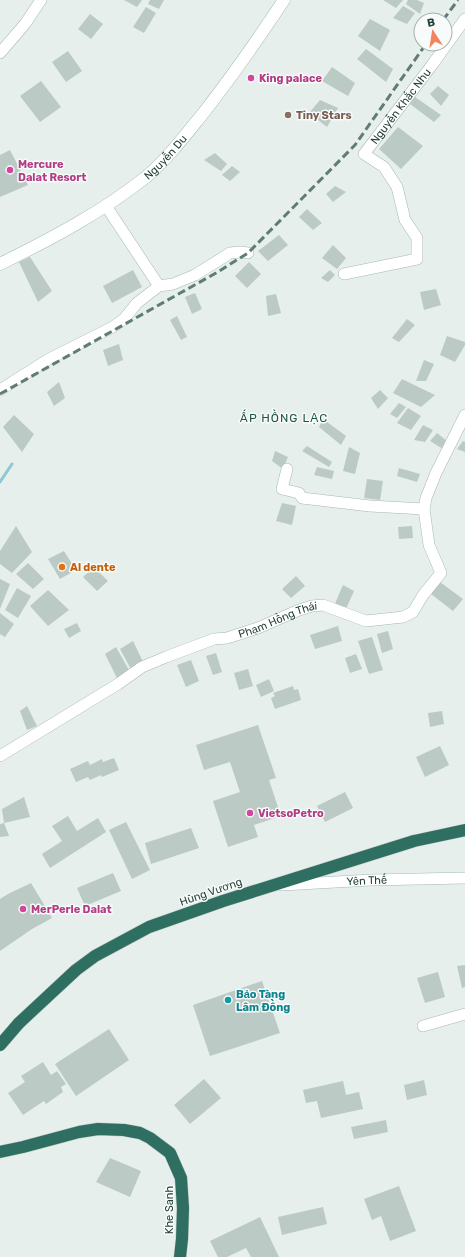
<svg xmlns="http://www.w3.org/2000/svg" width="465" height="1257" viewBox="0 0 465 1257" font-family="Rubik,sans-serif">
<style>
.lines{fill:none;stroke-linecap:round;stroke-linejoin:round}
.stream{stroke:#8ec9d4;stroke-width:3}
.building{fill:#bbcac4}
.street-casing{stroke:#a8b8b2;stroke-width:12}
.secondary-casing{stroke:#a4bbb3;stroke-width:13}
.highway-casing{stroke:#c2cac8;stroke-width:13}
.street{stroke:#fff;stroke-width:11}
.secondary{stroke:#fff;stroke-width:12}
.highway{stroke:#2f6f62;stroke-width:12}
.rail{stroke:#5f7d75;stroke-width:3;stroke-dasharray:8 4;stroke-linecap:butt}
.hotel-dot{fill:#d1479c;stroke:#f7fbf9;stroke-width:1.5}
.education-dot{fill:#8d6e63;stroke:#f7fbf9;stroke-width:1.5}
.food-dot{fill:#e8710a;stroke:#f7fbf9;stroke-width:1.5}
.culture-dot{fill:#0f9aa8;stroke:#f7fbf9;stroke-width:1.5}
.labels{text-anchor:middle;dominant-baseline:central;stroke-width:3;stroke-linejoin:round;paint-order:stroke}
.hotel-label{font-size:11px;font-weight:bold;fill:#b23c85;stroke:#f7fbf9;text-anchor:start}
.street-label{font-size:11px;fill:#24423a;stroke:#f7fbf9}
.education-label{font-size:11px;font-weight:bold;fill:#785e54;stroke:#f7fbf9;text-anchor:start}
.food-label{font-size:11px;font-weight:bold;fill:#c56008;stroke:#f7fbf9;text-anchor:start}
.culture-label{font-size:11px;font-weight:bold;fill:#0d838f;stroke:#f7fbf9;text-anchor:start}
.neighbourhood-label{font-size:12px;letter-spacing:1px;fill:#1f5548;stroke:#f7fbf9}
</style>
<rect width="100%" height="100%" fill="#e6efeb"/>
<g class="lines">
<path class="stream" d="M0 482 12 464"/>
</g>
<path class="building" d="M124 0H142L137 7Z
M150 0H164L159 9 148 4Z
M383 0H403L396 8Z
M408 0H417L424 3 420 14 406 4Z
M403 6 415 13 407 24 393 18Z
M146 7 156 13 144 33 133 27Z
M90 14 103 24 91 39 78 29Z
M370 19 390 30 380 51 358 36Z
M366 49 393 69 386 82 357 59Z
M68 51 82 71 66 82 52 62Z
M332 67 355 83 348 96 322 81Z
M41 81 61 107 40 122 20 96Z
M438 86 449 95 441 106 430 94Z
M415 97 441 115 434 122 410 104Z
M320 100 338 108 327 127 309 113Z
M398 127 423 146 401 169 379 149Z
M10 150 28 185 0 197V155Z
M215 153 227 164 221 171 204 160Z
M232 166 240 172 230 181 222 175Z
M335 186 346 192 333 202 326 194Z
M307 209 322 223 313 230 299 217Z
M279 235 288 245 268 261 258 251Z
M333 245 346 258 337 269 322 258Z
M30 257 52 291 38 302 19 262Z
M249 262 261 274 247 288 235 276Z
M133 270 142 287 112 303 103 286Z
M330 270 335 275 328 282 321 278Z
M436 289 441 305 424 310 420 292Z
M195 293 202 309 192 314 185 297Z
M276 294 281 313 268 316 266 296Z
M177 316 187 337 181 340 170 320Z
M407 319 415 325 399 342 392 338Z
M447 336 465 342V345L455 362 440 355Z
M119 344 123 360 108 366 103 350Z
M424 360 434 364 426 381H416Z
M402 379 435 395 421 407 393 393Z
M59 382 65 398 54 406 47 392Z
M380 390 388 398 378 409 371 398Z
M399 403 406 407 397 418 390 414Z
M408 408 421 416 411 430 397 423Z
M14 415 34 434 22 452 3 427Z
M323 419 346 436 341 445 319 427Z
M423 425 433 430 425 442 414 440Z
M437 433 447 441 443 449 430 441Z
M463 441 465 442V452L457 449Z
M307 446 332 462 329 467 302 451Z
M349 447 360 453 355 474 343 471Z
M275 451 288 457 283 469 272 461Z
M317 467 334 471 332 479 314 475Z
M399 468 420 474 417 482 397 476Z
M367 479 383 481 380 500 364 498Z
M282 503 296 506 292 525 276 521Z
M16 526 32 552 12 573 0 564V551Z
M412 526 413 538 399 539 398 527Z
M64 551 76 570 60 579 48 559Z
M28 563 44 579 33 589 16 574Z
M94 567 108 581 97 591 83 577Z
M296 576 305 586 291 598 282 589Z
M0 579 10 584 0 609Z
M440 582 463 599 453 611 431 594Z
M343 585 354 591 345 611 334 606Z
M17 588 31 596 18 618 5 610Z
M48 590 69 610 48 626 30 606Z
M0 613 14 624 5 637 0 634Z
M77 623 81 631 69 638 64 629Z
M338 626 342 641 315 649 310 635Z
M388 631 393 649 382 653 377 634Z
M372 637 383 670 369 674 358 641Z
M133 641 145 666 132 671 120 649Z
M116 647 130 672 117 678 105 654Z
M216 653 222 672 213 675 206 656Z
M356 654 362 669 350 673 345 658Z
M191 660 199 681 186 687 177 665Z
M248 669 253 686 239 690 234 673Z
M269 679 274 691 261 697 256 685Z
M293 686 294 690 298 689 301 700 275 709 271 698 275 696 273 693Z
M27 706 37 726 27 730 20 711Z
M442 711 444 724 430 727 428 713Z
M258 725 276 778 269 780 281 816 254 825 258 837 228 847 213 801 240 792 230 762 204 770 196 745Z
M440 746 449 765 425 777 416 757Z
M114 758 119 770 102 777 101 775 90 780 88 777 76 782 70 769 88 761 90 765 102 759 103 762Z
M345 792 353 808 325 822 317 806Z
M24 797 30 817 4 823 2 809Z
M68 816 77 831 98 818 106 832 50 868 42 854 62 841 52 826Z
M126 822 150 870 132 879 109 830Z
M4 823 9 836 0 837V824Z
M191 828 199 848 151 864 145 843Z
M113 873 121 891 85 906 77 888Z
M31 883 52 918 32 929 0 951V899L8 894Z
M465 965V987L462 988 457 966Z
M438 972 445 997 425 1003 417 978Z
M262 981 280 1033 210 1056 193 1005Z
M109 1029 129 1060 76 1096 55 1064Z
M43 1062 51 1075 57 1071 66 1084 61 1087 63 1092 46 1104 44 1101 23 1115 8 1093 25 1082 21 1076Z
M204 1079 221 1098 190 1124 174 1105Z
M424 1080 427 1095 407 1100 404 1085Z
M343 1081 346 1095 359 1092 363 1109 321 1118 317 1101 306 1103 303 1090Z
M386 1120 388 1132 354 1139 351 1127Z
M110 1158 141 1171 130 1197 96 1182Z
M399 1186 416 1231 390 1241 381 1216 372 1220 364 1199Z
M323 1207 327 1224 282 1235 278 1217Z
M260 1217 279 1257H251L246 1248 227 1257H218L210 1241Z"/>
<g class="lines">
<g class="street-casing">
<g id="street">
<path d="M0 53 25 24 41 0"/>
<path d="M106 206 159 286"/>
<path id="s1" d="M344 274 417 259V238L405 220 397 187 384 167 364 154 432 65 465 19"/>
<path d="M0 390 49 359 113 327 124 319 137 303 159 286 173 284 195 275 230 253 240 252 248 253"/>
<path d="M287 469 282 489 299 493 302 498 370 506 424 509"/>
<path id="s2" d="M0 756 118 684 142 667 166 657 214 639 227 638 258 628 299 610 312 606 323 605 366 621 403 617 413 612 423 595 441 573 429 545 424 509 426 498 436 473 465 415"/>
<path id="s3" d="M282 885 371 880 465 878"/>
<path d="M423 1026 465 1014"/>
</g>
</g>
<g class="secondary-casing">
<g id="secondary">
<path id="s4" d="M0 264C51 239 102 212 146 177 167 159 184 137 201 116 231 78 258 39 284 0"/>
</g>
</g>
<g class="highway-casing">
<path id="highway" d="M0 1045 19 1023 76 970 95 956 149 927 223 901 414 841 465 830
M0 1152 23 1147 79 1132 98 1129 124 1130 140 1133 150 1138 170 1153 181 1178 183 1208 182 1239 180 1257"/>
</g>
<use href="#street" class="street"/>
<use href="#secondary" class="secondary"/>
<use href="#highway" class="highway"/>
<path class="rail" d="M443 20 458 0
M0 394 216 273 248 253 355 145 426 44"/>
</g>
<g class="hotel-dot">
<circle cx="251" cy="78" r="4"/>
<circle cx="10" cy="170" r="4"/>
<circle cx="250" cy="813" r="4"/>
<circle cx="23" cy="909" r="4"/>
</g>
<circle class="education-dot" cx="288" cy="115" r="4"/>
<circle class="food-dot" cx="62" cy="567" r="4"/>
<circle class="culture-dot" cx="228" cy="1000" r="4"/>
<g class="labels">
<g class="hotel-label">
<text x="259" y="78">King palace</text>
<text x="18" y="164">Mercure<tspan x="18" dy="13">Dalat Resort</tspan></text>
<text x="258" y="813">VietsoPetro</text>
<text x="31" y="909">MerPerle Dalat</text>
</g>
<g class="street-label">
<text stroke="none"><textPath href="#s1" startOffset="259">Nguyễn Khắc Nhu</textPath></text>
<text stroke="none"><textPath href="#s4" startOffset="198">Nguyễn Du</textPath></text>
<text stroke="none"><textPath href="#s2" startOffset="312">Phạm Hồng Thái</textPath></text>
<text stroke="none"><textPath href="#s3" startOffset="85">Yên Thế</textPath></text>
<text transform="translate(211 892) rotate(-19)">Hùng Vương</text>
<text transform="translate(169 1210) rotate(-90)">Khe Sanh</text>
</g>
<g class="education-label">
<text x="296" y="115">Tiny Stars</text>
</g>
<g class="food-label">
<text x="70" y="567">Al dente</text>
</g>
<g class="culture-label">
<text x="236" y="994">Bảo Tàng<tspan x="236" dy="13">Lâm Đồng</tspan></text>
</g>
<g class="neighbourhood-label">
<text x="284" y="418">ẤP HỒNG LẠC</text>
</g>
</g>
<g transform="translate(433 32) rotate(348)"><circle r="19" fill="#f7fbf9" stroke="#a3b1ad"/>
<path d="M0-3L7 15L0 10L-7 15Z" fill="#f4845f"/>
<text y="-6" font-size="11" font-weight="bold" text-anchor="middle" fill="#24423a">B</text>
</g>
</svg>
